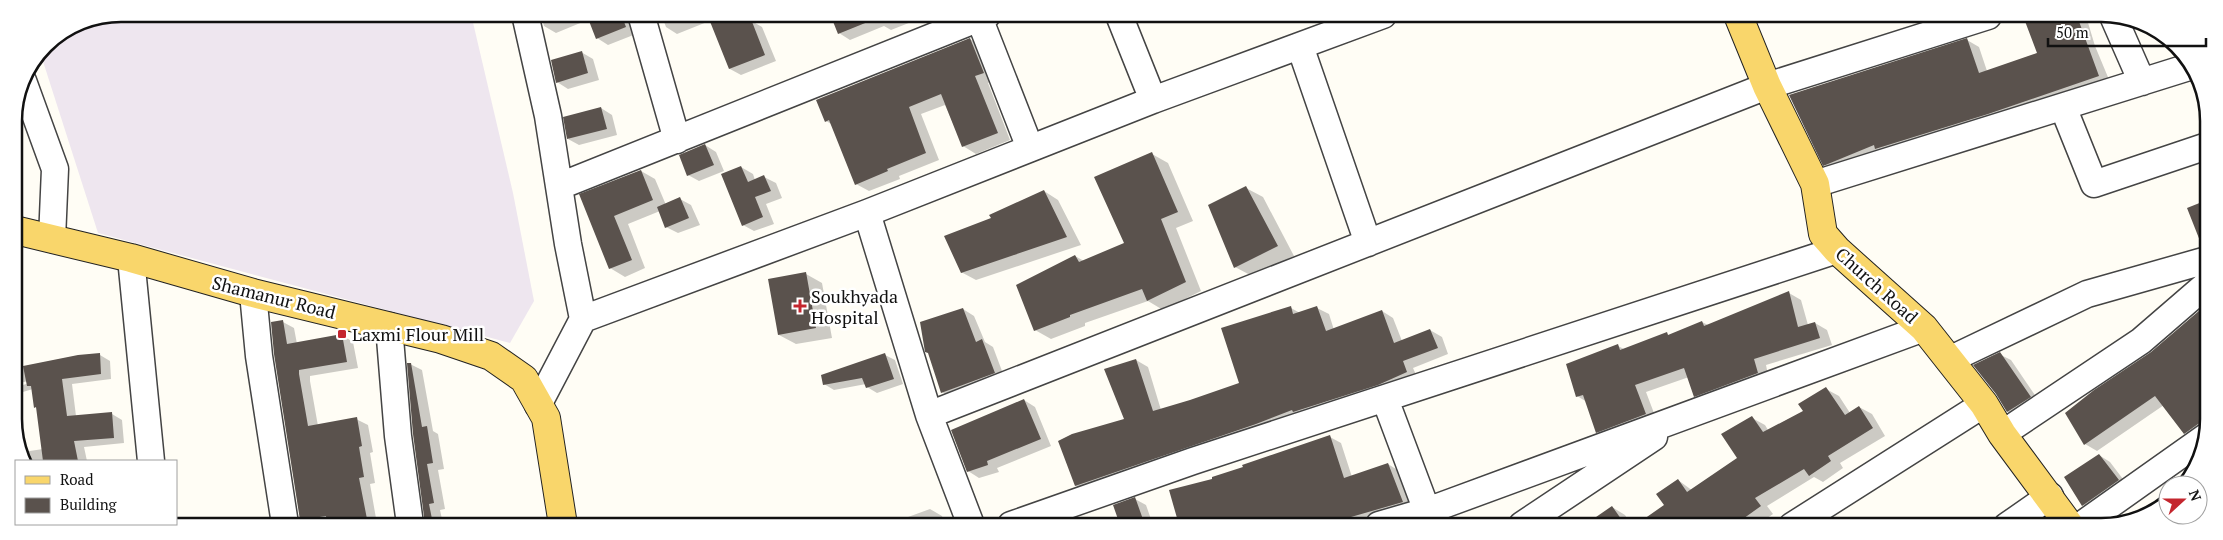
<svg xmlns="http://www.w3.org/2000/svg" width="2223" height="540" viewBox="0 0 2223 540" font-family="'PT Serif',serif">
<style>
.industrial{fill:#eee6ef}
.shadow{fill:#0003}
.building{fill:#5a524d}
.lines{fill:none;stroke-linecap:round;stroke-linejoin:round}
.minor-casing{stroke:#444;stroke-width:29}
.major-casing{stroke:#222;stroke-width:30}
.minor{stroke:#fff;stroke-width:26}
.major{stroke:#f9d66b;stroke-width:28}
.poi-dot{fill:#c4262e;stroke:#fff;stroke-width:2}
.labels{text-anchor:middle;dominant-baseline:central;stroke-width:5;stroke-linejoin:round;paint-order:stroke}
.street-label{font-size:18px;fill:#111;stroke:#fff}
.poi-label{font-size:18px;fill:#111;stroke:#fff;text-anchor:start}
.rim{fill:none;stroke:#111;stroke-width:2.5}
</style>
<rect width="100%" height="100%" fill="#fffdf5"/>
<path class="industrial" d="M122 14H471L513 193 534 301 510 343 98 233 40 52 46 45 81 22Z"/>
<path class="shadow" d="M541 14H625L630 17 636 34 608 45 597 38 590 19 556 33 544 26Z
M661 14H716L717 18 677 34 666 27Z
M831 15H944L932 19V22L951 15H957L938 29 926 23 924 17 891 30 884 26 850 40 839 33Z
M2029 16H2086L2095 46 2110 82 1836 172 1824 165 1967 40 1979 47 1987 71 2038 53 2025 17Z
M750 20 762 27 776 61 741 75 730 69 716 34Z
M970 39 983 47 996 80 988 83 1010 140 976 154 963 146 945 105 921 114 939 160 899 176 900 179 869 191 856 184 833 125 826 121Z
M581 52 593 59 599 80 568 89 557 82Z
M601 108 612 115 617 135 579 145 568 139Z
M705 145 716 152 724 171 699 181 688 175Z
M1152 154 1168 163 1193 221 1176 228 1201 291 1163 310 1148 301 1085 323V326L1051 339 1035 330 1075 256 1084 261 1125 244Z
M741 167 753 174 755 180 764 177 776 183 782 198 766 204 774 224 754 231 743 225Z
M641 171 655 179 666 205 680 199 691 205 700 225 678 233 666 227 660 211 628 224 645 268 625 277 610 268 581 195Z
M1246 188 1263 197 1294 256 1252 276 1235 267Z
M1044 191 1058 200 1081 245 976 280 961 272 993 219Z
M806 274 822 283 832 338 796 344 779 335Z
M1789 293 1801 300 1808 325 1815 323 1827 330 1832 345 1766 365 1769 380 1708 403 1695 396 1689 377 1646 392 1657 421 1609 439 1597 432 1587 402 1577 396 1618 346 1624 349 1667 334 1669 336 1702 322 1708 325Z
M2207 305V433L2197 440 2185 433 2164 405 2097 451 2085 444 2151 353Z
M1291 308 1300 313 1317 308 1329 314 1334 330 1382 311 1393 318 1402 341 1430 330 1442 337 1448 354 1413 368 1418 379 1088 492 1076 486 1059 441 1126 420 1105 370 1136 360 1148 367 1161 410 1241 384Z
M963 309 974 316 985 342 993 347 1005 379 953 399 942 392Z
M283 322 294 328 297 344 342 335 353 342 358 368 310 376V381L318 426 356 419 368 425 373 452 370 453 375 483 370 484 377 524H301L275 354Z
M1999 354 2011 360 2041 404 2019 418 2008 412 1997 394Z
M100 355 110 361 111 379 72 384 76 416 112 414 122 420 124 443 84 447 87 461H27L23 452 43 449 38 408 35 407 33 389 16 394V387L33 382 32 380 16 384 15 369 78 356Z
M885 355 895 360 903 384 877 393 867 387 866 384 834 390 824 384Z
M410 364 422 370 433 431 438 434 444 469 438 470 445 509 440 510 443 524H426Z
M1826 389 1839 396 1850 413 1859 407 1872 414 1885 436 1840 463 1843 468 1823 482 1814 477 1767 506 1773 514 1756 526H1636L1666 505 1678 480 1693 491 1739 458 1752 418 1765 425 1768 430 1804 411Z
M1024 400 1035 407 1051 446 997 468 999 472 979 478 968 471Z
M1330 437 1341 443 1352 477 1388 464 1399 471 1413 509 1361 524 1362 525H1182L1171 491 1214 480Z
M2099 455 2110 462 2129 487 2094 512 2083 505Z
M1135 499 1146 505 1153 525H1121L1114 506Z
M1612 507 1625 515 1632 526H1585Z
M930 509 942 516 945 525H898L897 521Z
M1080 520 1088 525H1068Z"/>
<path class="building" d="M605 14H621L626 27 596 39 589 21Z
M707 14H749L765 55 729 69Z
M830 14 885 15 838 34Z
M2023 16H2077L2099 76 1988 114 1875 149 1874 145 1823 166 1789 95 1967 38 1979 73 2037 53Z
M970 38 984 73 975 76 998 133 962 147 941 94 909 107 926 153 887 169 888 171 855 185 829 120 825 122 816 100Z
M582 51 588 73 556 83 551 60Z
M601 107 607 129 567 139 563 117Z
M705 144 714 165 687 176 679 155Z
M1152 152 1178 212 1161 219 1186 282 1147 301 1142 289 1070 315V317L1034 331 1016 285 1075 255 1079 262 1124 243 1094 177Z
M741 166 748 182 764 175 771 191 755 197 763 217 742 226 721 174Z
M641 170 653 200 614 216 632 260 609 269 579 194Z
M1246 186 1278 246 1234 268 1208 205Z
M1044 190 1067 237 961 273 944 236 991 218 989 215Z
M680 197 689 218 665 228 657 207Z
M2207 200V245L2202 246 2187 208Z
M806 272 816 328 778 335 768 279Z
M1789 291 1798 327 1815 322 1820 338 1754 359 1758 373 1694 397 1684 368 1635 385 1646 414 1596 433 1583 395 1576 397 1566 364 1618 344 1620 350 1667 332 1668 335 1702 321 1704 326Z
M2207 304V421L2198 424 2184 434 2155 396 2084 445 2065 413 2094 390 2151 352Z
M1291 306 1293 314 1317 306 1326 331 1382 310 1394 343 1430 329 1438 348 1403 361 1407 372 1378 385 1293 412 1292 410 1256 424 1075 486 1058 441 1072 434 1124 419 1104 369 1136 359 1153 411 1190 400 1239 383 1221 328Z
M963 308 976 342 982 339 995 373 941 393 928 353 925 352 920 322Z
M283 320 287 344 342 334 347 362 299 370V374L308 426 357 417 362 446 359 447 364 477 359 478 367 519 336 524H327L326 516 300 520 274 354 271 322Z
M2000 352 2031 397 2007 412 1996 394 1973 365Z
M100 353 101 374 62 379 67 416 112 412 114 438 74 441 78 461H43L36 407 34 408 31 386H27L23 366 78 355Z
M885 353 894 379 866 388 862 378 823 385 821 375Z
M407 363H411L422 427 427 426 433 463 427 464 434 503 429 504 433 524H425L413 434Z
M1826 387 1845 415 1859 406 1873 428 1828 456 1831 461 1809 476 1804 469 1755 498 1761 506 1733 526H1634L1664 505 1656 494 1678 479 1687 492 1737 458 1721 434 1752 416 1763 432 1803 411 1798 404Z
M1024 399 1041 439 987 461 988 465 967 472 951 430Z
M1330 435 1344 478 1388 463 1403 502 1351 517V520L1334 525H1179L1169 490 1212 479V477L1243 467 1242 465Z
M2099 454 2119 480 2082 506 2064 477Z
M1135 497 1145 525H1120L1113 505Z
M1612 506 1626 526H1583Z"/>
<g class="lines">
<g class="minor-casing">
<path id="minor" d="M525 14 548 116 568 244 583 319 538 405
M641 14 677 140
M978 15 1030 148
M1119 15 1153 100
M2113 16 2142 82
M1300 46 1368 243
M23 81 55 169 52 239
M2063 107 2094 184 2207 146
M1815 184 2189 67
M560 186 987 15
M867 213 929 415 971 525
M131 258 151 461
M253 293 259 356 285 524
M583 319 867 213 1153 100 1383 15
M389 326 398 436 410 524
M1949 360 2087 294 2207 260
M1385 399 1427 511 1436 525
M929 415 1767 86 1988 16
M2002 434 2141 341 2207 284
M1011 525 1193 461 1837 250
M1379 525 1427 511 1924 328
M1522 525 1654 437
M1792 526 1984 404
M2007 526 2050 496
M2080 526 2207 436"/>
</g>
<g class="major-casing">
<path id="major" d="M1738 15 1767 86 1815 184 1823 234 1837 250 1924 328 1984 404 2002 434 2070 526
M15 230 131 258 253 293 441 339 491 356 524 379 546 418 563 525"/>
</g>
<use href="#minor" class="minor"/>
<use href="#major" class="major"/>
</g>
<g class="poi-dot">
<path d="M797.5 298.5h5v5h5v5h-5v5h-5v-5h-5v-5h5z"/>
<rect x="337" y="329" width="10" height="10" rx="2.5"/>
</g>
<g class="labels">
<g class="street-label">
<text transform="translate(1877 285) rotate(42)">Church Road</text>
<text transform="translate(274 297) rotate(14)">Shamanur Road</text>
</g>
<g class="poi-label">
<text x="811" y="296">Soukhyada<tspan x="811" dy="21">Hospital</tspan></text>
<text x="352" y="334">Laxmi Flour Mill</text>
</g>
</g>
<path d="M0 0H2223V540H0ZM121 22H2101A99 99 0 0 1 2200 121V419A99 99 0 0 1 2101 518H121A99 99 0 0 1 22 419V121A99 99 0 0 1 121 22Z" fill="#fff" fill-rule="evenodd"/>
<path class="rim" d="M121 22H2101A99 99 0 0 1 2200 121V419A99 99 0 0 1 2101 518H121A99 99 0 0 1 22 419V121A99 99 0 0 1 121 22Z"/>
<rect x="15" y="460" width="162" height="65" fill="#ffffff" stroke="#a0a0a0"/>
<rect x="25" y="476" width="25" height="8" fill="#f9d66b" stroke="#a0a0a0"/>
<text x="60" y="485" font-size="15" fill="#111111">Road</text>
<rect x="25" y="498" width="25" height="15" fill="#5a524d" stroke="#a0a0a0"/>
<text x="60" y="510" font-size="15" fill="#111111">Building</text>
<g transform="translate(2183 500) rotate(69)"><circle r="24" fill="#ffffff" stroke="#a0a0a0"/>
<path d="M0-4L9 19L0 12L-9 19Z" fill="#c4262e"/>
<text y="-8" font-size="14" font-weight="bold" text-anchor="middle" fill="#111111">N</text>
</g>
<path d="M2048 38v8h158v-8" fill="none" stroke="#111111" stroke-width="2.5"/>
<text x="2056" y="38" font-size="15" fill="#111111" stroke="#ffffff" stroke-width="4" paint-order="stroke">50 m</text>
</svg>
